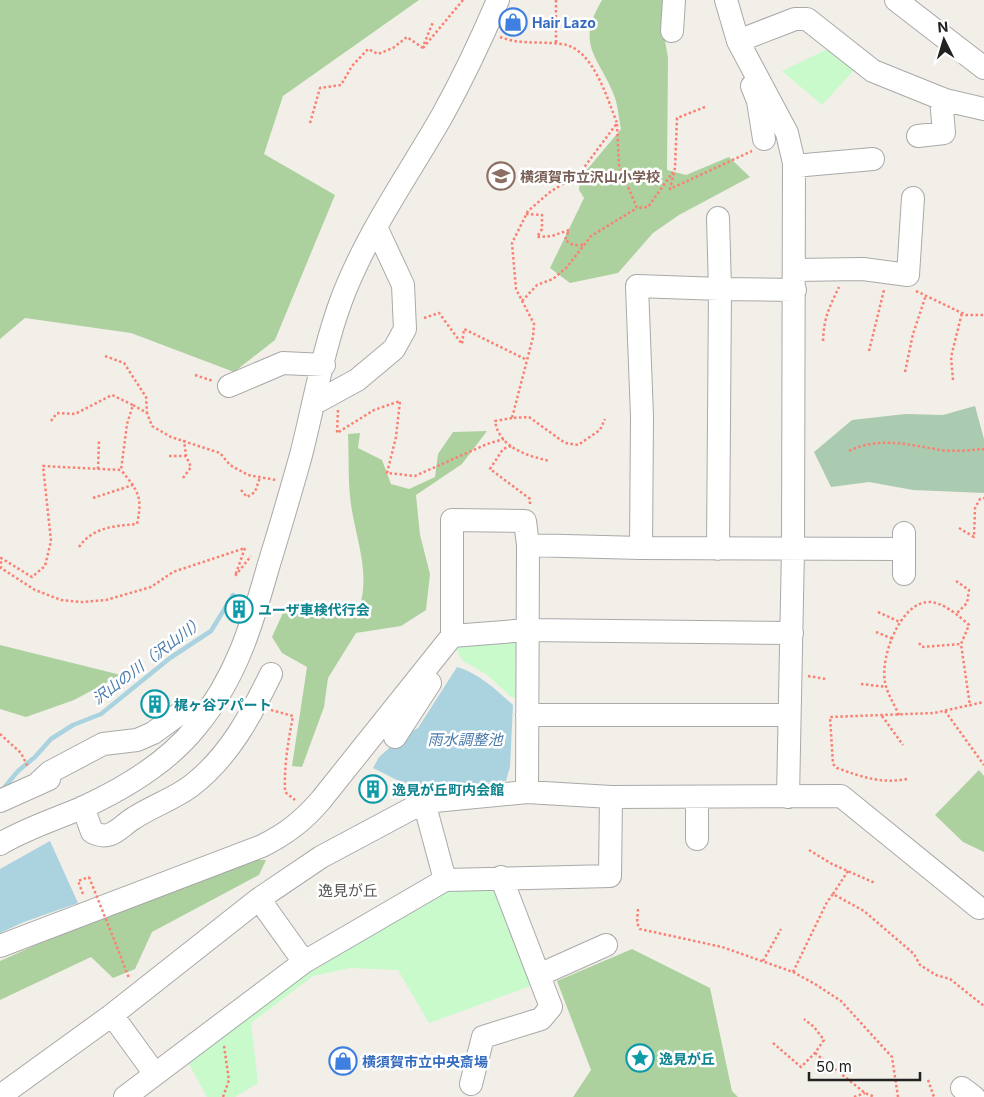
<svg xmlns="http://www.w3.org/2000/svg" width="984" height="1097" viewBox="0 0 984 1097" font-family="Inter,'Noto Sans JP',sans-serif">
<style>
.forest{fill:#add19e}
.cemetery{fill:#aacbaf}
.park{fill:#c8facc}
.water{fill:#aad3df}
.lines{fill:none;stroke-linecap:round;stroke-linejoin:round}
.stream{stroke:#aad3df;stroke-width:4.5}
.minor-casing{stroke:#a9a9a9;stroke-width:24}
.path{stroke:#fa8072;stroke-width:2.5;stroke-dasharray:2.5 2.5;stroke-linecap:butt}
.minor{stroke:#fff;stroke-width:22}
.path-bridge{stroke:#fa8072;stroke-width:2.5;stroke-dasharray:2.5 2.5;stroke-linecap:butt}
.labels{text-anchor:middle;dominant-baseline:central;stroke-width:5;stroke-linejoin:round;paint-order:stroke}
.shop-label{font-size:14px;font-weight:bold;fill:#366cbe;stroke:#fff;text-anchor:start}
.education-label{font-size:14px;font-weight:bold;fill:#785e54;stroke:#fff;text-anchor:start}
.culture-label{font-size:14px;font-weight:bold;fill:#0d838f;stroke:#fff;text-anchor:start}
.water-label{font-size:15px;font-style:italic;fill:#4a7aab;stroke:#fff}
.neighbourhood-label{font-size:15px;fill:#555;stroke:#fff}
</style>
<rect width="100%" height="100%" fill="#f2efe9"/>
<path class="forest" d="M0 0H419L283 96 264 154 335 195 275 340 234 372 131 333 25 318 0 339Z
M602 0H666L661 17 668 58 667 170 686 175 729 157 750 177 679 215 653 233 618 273 570 283 550 268 584 198 579 190 580 178 621 129C619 119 618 107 615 98 600 57 574 47 602 0Z
M487 431 462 464 416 495 420 535 430 574 426 610 401 626 356 633 328 678 324 707 302 767 292 766 307 667 282 653 272 637 287 604H305L334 616 359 608C372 572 353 532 350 496 348 476 349 454 348 434L360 433 358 448 382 460 391 484 409 489 435 477 438 454 453 432Z
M0 645 121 675 74 700 26 717 0 709Z
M979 770 984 776V852L963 842 935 815Z
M251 860H266L259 875 152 932 135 969 113 978 91 957 0 1000V961L47 940Z
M632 949 710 988 732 1091 738 1097H573L591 1070 557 981Z"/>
<path class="cemetery" d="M975 406 984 439V493L913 490 869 482 831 487 814 452 852 420 905 414 943 415Z"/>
<path class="park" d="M832 47 857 67 822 105 782 71Z
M521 637 517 698 511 697 486 674 463 661 454 646Z
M448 886 498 888 536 984 429 1023 398 970 350 968 313 976 251 1023 258 1083 235 1097H207L185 1057 290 979Z"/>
<path class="water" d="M457 667C479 673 496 690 513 705L510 767 506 781 426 788 405 796 401 782 373 768 379 757 404 735 418 728Z
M50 841 78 903 24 922 0 933V869Z"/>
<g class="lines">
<path class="stream" d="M3 789 18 771 35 757 51 739 73 725 101 714 170 658 211 631 233 595"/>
<g class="minor-casing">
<path id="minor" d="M726 0 738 41 787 133 794 163 793 549 788 797
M896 0 984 68
M672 31 674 0
M738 41 795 19H807L873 71 945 100 984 109
M752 86 758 101 764 139
M918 136 944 133 941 98
M794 166 873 159
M794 270 863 269 908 275 913 198
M229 386 283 363 324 365
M313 404 357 380 394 349 405 329 403 285 376 227
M904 533V574
M528 545 641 548 904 549
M641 548 642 417 637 286 720 289 718 218
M718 549 720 289 795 290
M452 636V520L525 521 528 545 527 792
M527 715H789
M395 737 430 683
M37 784 50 772 103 744 137 740 153 733 182 712 202 719
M0 801 49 779
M424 802 445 880
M83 807 92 832C111 842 118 828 134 818 152 806 174 799 191 786 229 757 251 715 271 674
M697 839V797
M0 844C27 828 56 819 84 807 125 788 168 762 196 727 237 677 252 624 269 564 280 528 291 491 301 455 314 404 323 350 341 301 366 234 407 177 442 116 463 78 481 40 498 0
M259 899 304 962
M0 946 262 846C286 834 303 821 321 800L452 636 528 630 792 633
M539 975 606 945
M112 1015 155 1074
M471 1084 483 1037 541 1019 551 1007 501 877
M962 1088 974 1097
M0 1096 112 1015 259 899 321 857 424 802 527 792 611 797 841 796 979 908
M125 1097 304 962 445 880 610 876 611 797"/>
</g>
<path class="path" d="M556 0V44
M500 37C520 45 541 41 562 44 593 48 607 98 617 123L580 173 550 192 528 211 512 243 516 289 534 324 533 337 512 418 529 417 565 443 578 445 600 430 605 419
M424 44 433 22
M423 48 463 0
M705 107 677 118 675 168 670 189 752 151
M310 123 320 88 341 85 352 66 368 49 378 54 393 48 407 37 423 48
M617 124 619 165 637 208 648 207 673 172
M526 214 542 215V229L537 237 552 236 569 230 565 240 573 245H585
M916 291 966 315H984
M522 301 537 285 553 279 567 267 591 236 637 208
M424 318 439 313 462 344 464 329 527 360
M823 341C824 317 829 308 839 287
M869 351 884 290
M105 356 124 363 146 397 147 413
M905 372 913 334 926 295
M195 375 213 381
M953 380 951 357 962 313
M133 405 147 413 152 426 171 437 220 453 230 465 248 475 276 480
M338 410 337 433 374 410 400 401 396 437 387 473 415 476 487 444 504 439
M512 418 495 421C499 448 528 456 550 461
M51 421 57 413 75 414 112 395 133 405 127 424 121 470 43 466 51 541 45 566 32 577 1 558V568L35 590 61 600 82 602 106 600 151 587 173 572 245 548
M511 446 503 449 490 469 530 499V504
M849 451C880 436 909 445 941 450 955 452 970 450 984 449
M169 456H186
M98 469 99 441
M183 478 191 467 186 456 184 440
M241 490 247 497 255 492 260 477
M93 498 133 485
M959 528 974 537 975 508 980 499 984 498
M79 547C93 527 114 526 137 524 143 496 138 491 121 470
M245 548 235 576 251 556
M956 581 969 590 967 603 956 614
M878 612 900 622
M876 632 893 639
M919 643 922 647 961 644
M808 676 826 679
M861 684 887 687
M271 710 293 716C288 742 284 766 285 792L295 800
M945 711 984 765
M899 715C894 704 887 693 885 682 880 658 900 602 929 602 943 602 959 616 969 625L961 644 970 706
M882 716 903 745
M0 734 21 753 28 767
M907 779C881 784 862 777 837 768L833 764 830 717 934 713 984 702
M809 850 832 864 875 883
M83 894 78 881 89 877
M833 894 848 871
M638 909 637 923 640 929 722 947 793 972 815 984 841 1001 892 1057 898 1097
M115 942 129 978
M763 961 781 929
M793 972 827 902 833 894 864 911 914 954 920 965 936 975 950 979 984 1006
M773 1043 801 1067 815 1053 824 1040 814 1027 804 1019
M815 1053 865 1093 875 1097
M928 1080 934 1097
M223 1097 229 1080 224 1046
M854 1097 865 1093"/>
<use href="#minor" class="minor"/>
<path class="path-bridge" d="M89 877 115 942"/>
</g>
<defs>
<g id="shop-ring" transform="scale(1.4375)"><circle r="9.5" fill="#fff" stroke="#3f7fe0" stroke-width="1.5"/><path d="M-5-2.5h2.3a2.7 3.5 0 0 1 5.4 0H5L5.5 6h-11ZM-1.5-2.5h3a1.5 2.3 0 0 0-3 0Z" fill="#3f7fe0"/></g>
<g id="school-ring" transform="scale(1.4375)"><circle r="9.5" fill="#fff" stroke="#8d6e63" stroke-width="1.5"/><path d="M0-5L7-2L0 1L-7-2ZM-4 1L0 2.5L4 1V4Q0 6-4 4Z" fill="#8d6e63"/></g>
<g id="building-ring" transform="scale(1.4375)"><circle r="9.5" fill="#fff" stroke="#0f9aa8" stroke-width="1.5"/><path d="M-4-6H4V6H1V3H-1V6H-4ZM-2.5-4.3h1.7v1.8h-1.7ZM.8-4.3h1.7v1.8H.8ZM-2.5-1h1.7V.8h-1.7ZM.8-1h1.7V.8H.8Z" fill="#0f9aa8"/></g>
<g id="sight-ring" transform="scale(1.4375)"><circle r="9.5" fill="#fff" stroke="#0f9aa8" stroke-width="1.5"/><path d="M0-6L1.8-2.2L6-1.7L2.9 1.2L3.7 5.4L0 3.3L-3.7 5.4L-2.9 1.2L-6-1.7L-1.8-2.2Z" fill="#0f9aa8"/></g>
</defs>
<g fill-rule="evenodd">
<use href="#shop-ring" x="513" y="22"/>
<use href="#school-ring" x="501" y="176"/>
<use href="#building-ring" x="239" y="609"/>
<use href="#building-ring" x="155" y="704"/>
<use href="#building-ring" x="373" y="789"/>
<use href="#sight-ring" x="640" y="1058"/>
<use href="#shop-ring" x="343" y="1061"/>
</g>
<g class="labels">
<g class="shop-label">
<text x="532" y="22">Hair Lazo</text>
<text x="362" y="1061">横須賀市立中央斎場</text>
</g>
<g class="education-label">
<text x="520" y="176">横須賀市立沢山小学校</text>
</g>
<g class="culture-label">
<text x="258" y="609">ユーザ車検代行会</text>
<text x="174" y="704">梶ヶ谷アパート</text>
<text x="392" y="789">逸見が丘町内会館</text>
<text x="659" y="1058">逸見が丘</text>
</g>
<g class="water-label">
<text transform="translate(148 660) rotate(-37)">沢山の川（沢山川）</text>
<text x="465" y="739">雨水調整池</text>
</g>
<g class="neighbourhood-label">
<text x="348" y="890">逸見が丘</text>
</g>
</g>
<g transform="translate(944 40) rotate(355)" stroke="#ffffff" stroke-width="4" paint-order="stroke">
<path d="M0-4L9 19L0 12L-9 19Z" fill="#222222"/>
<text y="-8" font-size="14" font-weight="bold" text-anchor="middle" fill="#222222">N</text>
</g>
<path d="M809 1072v8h111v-8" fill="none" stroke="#222222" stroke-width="2.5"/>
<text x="816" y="1072" font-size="15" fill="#222222" stroke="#ffffff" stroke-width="4" paint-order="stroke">50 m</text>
</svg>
